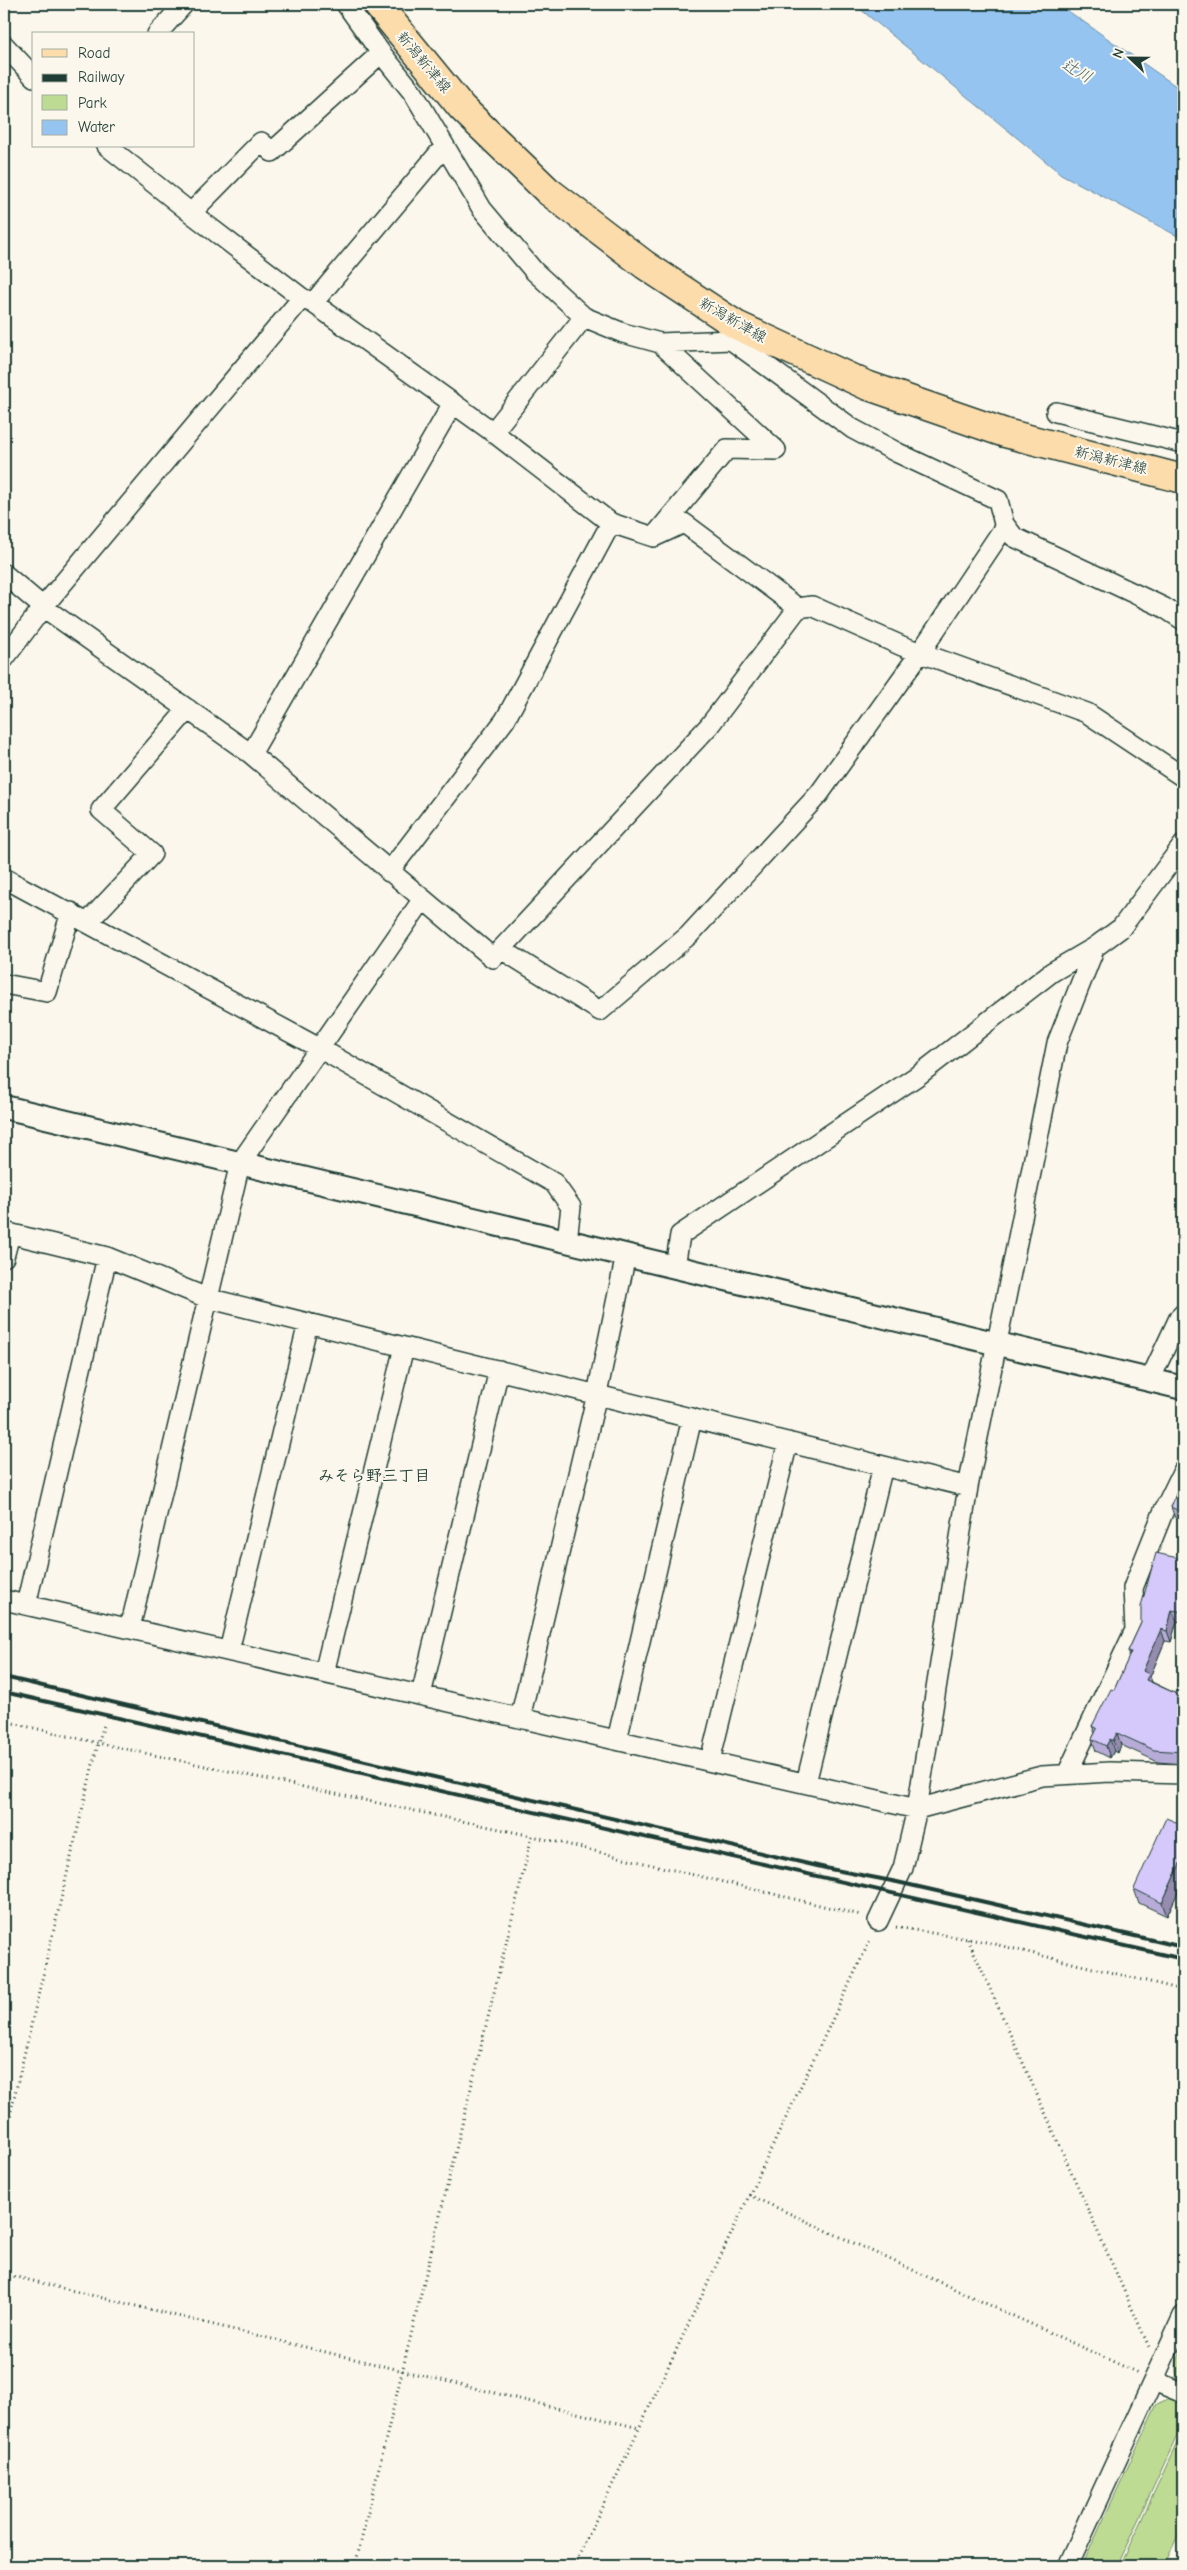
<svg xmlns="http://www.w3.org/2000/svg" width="1187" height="2570" viewBox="0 0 1187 2570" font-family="'Comic Neue','Klee One',sans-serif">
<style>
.green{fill:#bddb93;stroke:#6e8c64}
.water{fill:#96c4f1;stroke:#668ea5}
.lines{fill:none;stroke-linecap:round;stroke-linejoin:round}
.minor-casing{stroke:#1f3d34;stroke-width:22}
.tertiary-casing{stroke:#1f3d34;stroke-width:26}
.primary-casing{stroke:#1f3d34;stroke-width:31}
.path{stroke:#1f3d34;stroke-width:3;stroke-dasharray:1 4;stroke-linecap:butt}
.minor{stroke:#fbf7ec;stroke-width:19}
.tertiary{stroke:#fbf7ec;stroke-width:22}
.primary{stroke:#fddcac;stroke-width:28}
.rail{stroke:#1f3d34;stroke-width:4}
.wall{fill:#b7acd7;stroke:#1f3d34}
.shaded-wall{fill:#958caf;stroke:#1f3d34}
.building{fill:#d5c8fa;stroke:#1f3d34}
.labels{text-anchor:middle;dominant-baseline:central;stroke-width:4;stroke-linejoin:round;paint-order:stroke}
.street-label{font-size:15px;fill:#1f3d34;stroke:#fbf7ec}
.water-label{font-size:16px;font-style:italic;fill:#3d5f63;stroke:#fbf7ec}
.neighbourhood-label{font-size:16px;font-weight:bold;fill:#1f3d34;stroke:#fbf7ec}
</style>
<rect width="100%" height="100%" fill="#fbf7ec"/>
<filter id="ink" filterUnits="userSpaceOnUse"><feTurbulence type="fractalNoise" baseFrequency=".02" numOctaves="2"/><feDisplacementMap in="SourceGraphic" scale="10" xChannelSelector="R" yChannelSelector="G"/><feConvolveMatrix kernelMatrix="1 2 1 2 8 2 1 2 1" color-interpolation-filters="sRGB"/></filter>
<g filter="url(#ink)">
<path class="green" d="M1183 2346V2384C1170 2374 1178 2358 1183 2346Z
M1172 2397 1183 2402V2423L1117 2566H1082L1157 2404Z
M1183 2430V2524L1164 2566H1120Z"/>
<path class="water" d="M854 4H1058L1183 91V239L1061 174Z"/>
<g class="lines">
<g class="minor-casing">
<path id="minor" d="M346 4 381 53 414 94 482 209 534 271 584 317 623 333 660 343 731 340 762 345
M157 34 184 4
M4 45 34 77
M107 146 191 213 302 298 313 303 493 432 611 523 654 537 684 523 798 608 812 606 902 646 1087 713 1183 777
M191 213 261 142 272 152 381 53
M313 303 444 147
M734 342 853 429 898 453 998 500 1004 524 1014 537 1163 607 1183 620
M1056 412 1183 443
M493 432 584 317
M657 533 727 449 776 450 660 343
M4 574 43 607 251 754 493 958 709 726 798 608
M4 659 43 607 302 298
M251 754 453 403
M389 872 505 720 611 523
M4 878 319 1048 554 1183 571 1207 567 1240
M88 922 152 854 101 810 188 709
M501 949 600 1011 689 935 819 794 920 653 1005 526
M4 984 47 992 71 912
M4 1232 107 1257 207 1298 968 1487
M4 1257 10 1234
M675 1267 680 1235 920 1074 1052 972 1095 947 1121 928 1183 845
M1150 1380 1179 1318 1183 1314
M4 1600 917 1809 1042 1776 1110 1772 1183 1774
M26 1605 107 1257
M130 1628 240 1163 423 899
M229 1651 308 1323
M324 1673 404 1347
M421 1695 499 1370
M520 1718 597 1394 626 1255
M617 1740 692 1418
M710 1761 788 1442
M1067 1774 1135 1630 1133 1588 1164 1510 1183 1471
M806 1783 883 1466
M878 1921 903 1868 917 1809 968 1487 1057 1043 1095 947
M1154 2381 1183 2393
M1068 2566 1183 2316"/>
</g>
<g class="tertiary-casing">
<path id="tertiary" d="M4 1107 1183 1388"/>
</g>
<g class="primary-casing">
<path id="primary" d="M377 4 462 108 548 191 645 265 736 325 866 385 1005 433 1183 479"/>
</g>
<path class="path" d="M4 1721 98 1743 532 1836 861 1915
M896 1927 986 1942 1183 1990
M968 1939 1149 2347
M4 2140 98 1743 104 1725
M749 2195 1138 2373
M4 2274 639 2428
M355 2566 532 1836
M574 2566 871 1938"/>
<use href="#minor" class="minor"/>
<use href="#tertiary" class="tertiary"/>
<use href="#primary" class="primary"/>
<path class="rail" d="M4 1677 830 1869 897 1882 1183 1947
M4 1692 1183 1959"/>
</g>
<path class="wall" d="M1183 1476V1522L1175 1518 1171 1507Z
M1183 1562V1623L1177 1621 1171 1642 1165 1641 1150 1677 1152 1682 1179 1695 1183 1684V1764L1158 1762 1121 1745 1118 1753 1114 1751 1110 1758 1096 1751 1092 1739 1095 1733 1092 1726 1114 1690 1130 1655 1128 1651 1141 1623Z
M1183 1825V1881L1167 1916 1139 1903 1134 1889Z"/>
<path class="shaded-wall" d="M1182 1559 1183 1562V1580L1179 1569Z
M1172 1610 1177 1621 1171 1642 1167 1631Z
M1161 1629 1165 1641 1150 1677 1153 1685 1151 1691 1143 1671Z
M1117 1733 1121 1745 1118 1753 1113 1741Z
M1110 1739 1114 1751 1110 1758 1106 1746Z
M1183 1857V1881L1167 1916 1162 1903Z"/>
<path class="building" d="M1183 1476V1513L1171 1507Z
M1156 1553 1182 1559 1179 1569 1183 1570V1612L1172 1610 1167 1631 1161 1629 1143 1671 1149 1674 1146 1680 1179 1695 1183 1684V1752L1154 1750 1117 1733 1113 1741 1110 1739 1106 1746 1092 1739 1097 1729 1092 1726 1111 1689 1114 1690 1131 1652 1128 1651 1141 1623V1606Z
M1166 1818 1183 1825V1857L1162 1903 1134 1889Z"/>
</g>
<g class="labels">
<g class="street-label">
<text transform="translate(424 62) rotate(50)">新潟新津線</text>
<text transform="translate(733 320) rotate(30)">新潟新津線</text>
<text transform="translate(1111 460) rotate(14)">新潟新津線</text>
</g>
<g class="water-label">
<text transform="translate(1077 71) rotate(30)">辻川</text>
</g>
<g class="neighbourhood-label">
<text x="374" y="1476">みそら野三丁目</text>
</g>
</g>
<rect width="1187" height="2570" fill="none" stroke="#fbf7ec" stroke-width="20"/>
<rect x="10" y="10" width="1167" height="2550" fill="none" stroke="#1f3d34" stroke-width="2" filter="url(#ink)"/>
<rect x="32" y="32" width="162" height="115" fill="#fbf7ec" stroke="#a3ada2"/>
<rect x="42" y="49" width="25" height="8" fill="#fddcac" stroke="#a3ada2"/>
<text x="78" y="58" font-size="15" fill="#1f3d34">Road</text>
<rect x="42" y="74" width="25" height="8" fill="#1f3d34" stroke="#a3ada2"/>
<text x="78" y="82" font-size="15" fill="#1f3d34">Railway</text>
<rect x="42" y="95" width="25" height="15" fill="#bddb93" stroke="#a3ada2"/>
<text x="78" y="108" font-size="15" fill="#1f3d34">Park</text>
<rect x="42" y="120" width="25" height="15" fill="#96c4f1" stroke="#a3ada2"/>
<text x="78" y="132" font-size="15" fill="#1f3d34">Water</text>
<g transform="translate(1130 58) rotate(292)" stroke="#fbf7ec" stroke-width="4" paint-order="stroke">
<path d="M0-4L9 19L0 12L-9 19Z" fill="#1f3d34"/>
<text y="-8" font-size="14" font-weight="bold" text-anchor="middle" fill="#1f3d34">N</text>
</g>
</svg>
